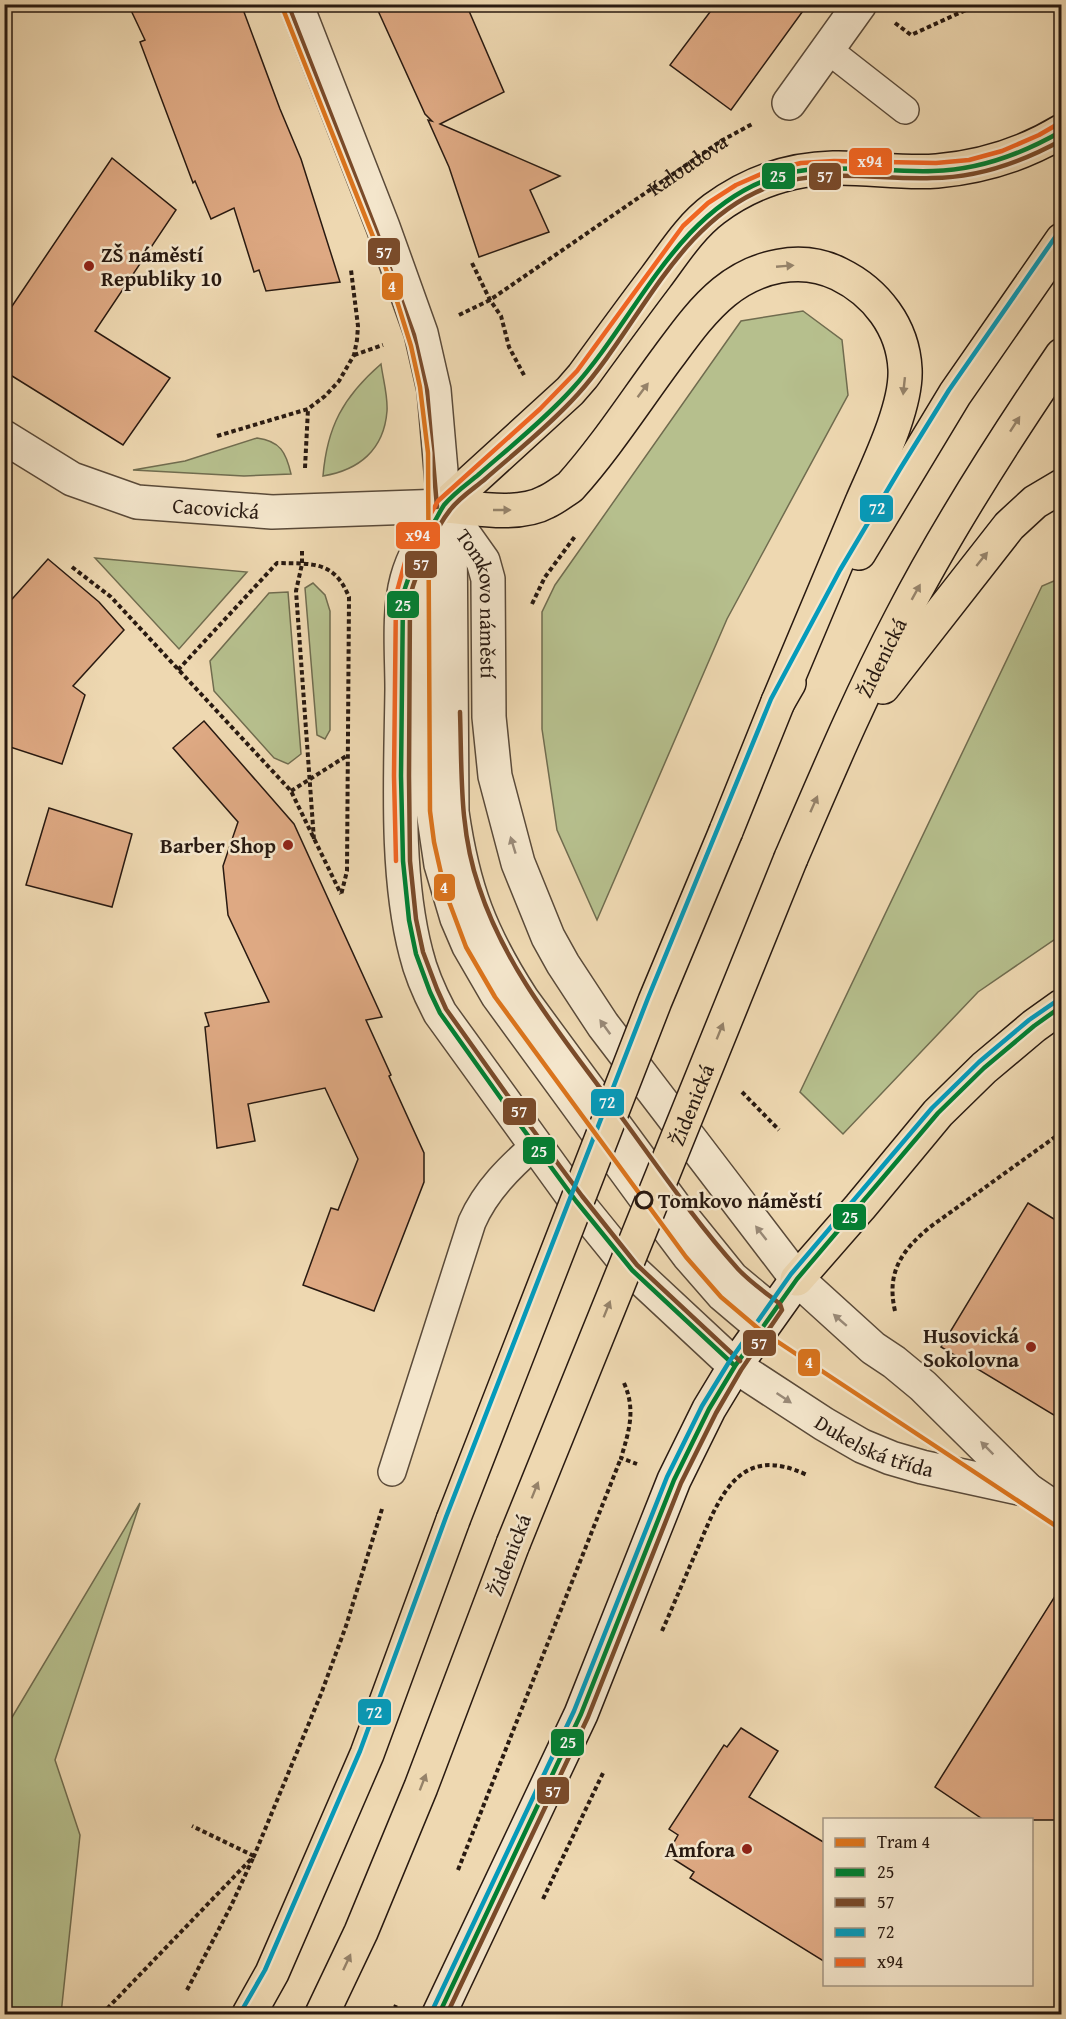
<svg xmlns="http://www.w3.org/2000/svg" width="1066" height="2019" viewBox="0 0 1066 2019" font-family="'Gentium Book Plus',serif">
<style>
.green{fill:#b6bf8d;stroke:#706c4f;stroke-width:1.5}
.building{fill:#dea983;stroke:#291a11;stroke-width:1.5}
.lines{fill:none;stroke-linecap:round;stroke-linejoin:round}
.service-casing{stroke:#5a4a39;stroke-width:30}
.minor-casing{stroke:#5a4a39;stroke-width:36}
.secondary-casing{stroke:#291a11;stroke-width:36}
.trunk-casing{stroke:#291a11;stroke-width:36}
.path{stroke:#291a11;stroke-width:4;stroke-dasharray:4.5 3;stroke-linecap:butt}
.service{stroke:#f4e6cc;stroke-width:27}
.minor{stroke:#f4e6cc;stroke-width:33}
.secondary{stroke:#f4e6cc;stroke-width:33}
.trunk{stroke:#eed8b1;stroke-width:33}
.trunk-bridge-casing{stroke:#291a11;stroke-width:36;stroke-linecap:butt}
.trunk-bridge{stroke:#eed8b1;stroke-width:33}
.bus-1-casing{stroke:#f4e6cc;stroke-width:9}
.bus-2-casing{stroke:#f4e6cc;stroke-width:9}
.bus-3-casing{stroke:#f4e6cc;stroke-width:9}
.bus-4-casing{stroke:#f4e6cc;stroke-width:9}
.bus-1{stroke:#008033;stroke-width:4.5}
.bus-2{stroke:#7a4b2a;stroke-width:4.5}
.bus-3{stroke:#049bbb;stroke-width:4.5}
.bus-4{stroke:#f26522;stroke-width:4.5}
.tram-1-casing{stroke:#f4e6cc;stroke-width:9}
.tram-1{stroke:#da741d;stroke-width:4.5}
.oneway{fill:#958269}
.oneway2{fill:#998a78}
.poi-dot{fill:#8f2418;stroke:#f4e6cc;stroke-width:2}
.stop-dot{fill:#f4e6cc;stroke:#291a11;stroke-width:3}
.labels{text-anchor:middle;dominant-baseline:central;stroke-width:5;stroke-linejoin:round;paint-order:stroke}
.street-label{font-size:21px;fill:#291a11;stroke:#f4e6cc}
.poi-label{font-size:21px;font-weight:bold;fill:#291a11;stroke:#f4e6cc;text-anchor:end}
.stop-label{font-size:21px;font-weight:bold;fill:#291a11;stroke:#f4e6cc;text-anchor:start}
.line-badge{stroke:#f4e6cc;stroke-width:2}
.badge-label{font-size:16px;text-anchor:middle;font-weight:bold;fill:#fff}
</style>
<rect width="100%" height="100%" fill="#eed8b1"/>
<filter id="stains"><feTurbulence type="fractalNoise" baseFrequency=".00333" numOctaves="4"/><feColorMatrix values="0 0 0 0 .2 0 0 0 0 .09 0 0 0 0 .02 0 0 0 .5 -.17"/></filter>
<radialGradient id="worn" r=".72"><stop offset=".6" stop-color="#630" stop-opacity="0"/><stop offset="1" stop-color="#630" stop-opacity=".3"/></radialGradient>
<path class="green" d="M803 311 842 340 848 395 727 619 597 920 557 830 542 729V612L555 585 741 321Z
M381 364C383 379 388 396 387 411 384 450 359 470 323 476 327 427 343 397 381 364Z
M257 438C280 441 286 452 291 474L244 476 133 470 185 461Z
M95 558 247 572 179 649Z
M1061 578V935L978 992 843 1134 800 1092 1042 586Z
M313 583 325 595 330 611V730L325 739 317 735 305 588Z
M288 592 301 754 288 764 274 758 214 691 210 661 269 593Z
M140 1503 55 1760 80 1835 61 2014H5V1729Z"/>
<path class="building" d="M128 4H241L280 109 301 159 340 282 266 291 259 270 254 272 234 208 211 219 195 181 193 183 140 42 145 40Z
M375 4H466L504 92 440 124 560 176 530 190 549 232 479 257 449 167 428 120 432 121 425 114Z
M716 4H808L731 110 670 65Z
M112 158 176 210 95 331 170 378 123 445 4 371V318Z
M48 559 99 602 124 630 73 686 85 695 62 764 4 745V608Z
M204 721 294 824 382 1017 366 1020 391 1075 389 1076 424 1153V1182L374 1311 303 1285 331 1208 338 1210 358 1159 325 1088 248 1104 255 1141 217 1148 205 1027 209 1026 205 1013 269 1002 228 915 223 866 238 822 173 748Z
M49 808 132 834 112 907 26 885Z
M1028 1203 1062 1224V1420L941 1347Z
M1062 1585V1820H984L935 1787Z
M741 1728 778 1751 749 1797 825 1843V1962L690 1878 694 1872 667 1855 678 1835 669 1829 724 1745 727 1747Z"/>
<g class="lines">
<g class="service-casing">
<path id="service" d="M827 49 905 110
M453 517 455 812C466 888 483 933 525 998L683 1213 734 1276 775 1310
M429 532 430 811 438 865 454 919 466 947 495 997 644 1201 686 1257 721 1297 760 1330
M392 1472 472 1222C486 1190 510 1167 536 1144"/>
</g>
<g class="minor-casing">
<g id="minor">
<path d="M296 4 383 227 421 333 434 390 444 506"/>
<path d="M789 103 860 4"/>
<path id="s2" d="M4 437 72 479 137 502 272 512 444 506"/>
<path id="s3" d="M444 506C430 529 414 553 407 579 398 612 402 654 402 689 401 772 395 873 416 953 421 974 430 994 440 1013L576 1201 632 1270 735 1366 824 1424 862 1446 891 1458 922 1467 1028 1490"/>
<path id="s4" d="M444 506 483 561 488 579 489 717 495 776 518 863 548 937 563 964 603 1025 797 1279 873 1348 894 1362 923 1386 1028 1490 1062 1513"/>
</g>
</g>
<g class="secondary-casing">
<path id="secondary" d="M439 2014 581 1714 674 1480 709 1409 735 1366 797 1279"/>
</g>
<g class="trunk-casing">
<g id="trunk">
<path d="M444 506C474 508 519 517 546 502 555 498 562 492 570 487 606 447 636 400 668 357 685 334 702 310 724 292 756 266 801 255 839 274 876 292 903 327 905 369 907 407 877 467 862 502 834 569 806 636 778 702"/>
<path d="M444 506 570 391 583 376C607 343 631 310 656 277 674 253 690 227 714 209 749 183 790 169 833 168 868 167 903 174 937 171 982 167 1024 154 1062 131"/>
<path d="M859 553 955 394 1062 240"/>
<path d="M883 687 1009 526 1035 502 1062 486"/>
<path d="M726 831 778 702 789 683"/>
<path id="s5" d="M791 858C826 777 860 696 901 618 948 527 1004 440 1062 355"/>
<path d="M797 1279 860 1207 938 1113 984 1068 1034 1026 1062 1006"/>
<path d="M249 2014 272 1973 367 1754 453 1520"/>
<path d="M322 2014 361 1932 421 1787 513 1544"/>
</g>
</g>
<g class="path">
<path d="M895 23 911 35 979 4"/>
<path d="M472 263 490 300 501 316 509 347 525 377"/>
<path id="s1" d="M459 315 490 300 721 141 754 123"/>
<path d="M354 355 383 345"/>
<path d="M217 436 308 409 325 396 339 381 354 355 357 340 358 326 351 270"/>
<path d="M305 468 308 409"/>
<path d="M302 551V564L296 591 314 840"/>
<path d="M72 567 111 597 291 791 341 894"/>
<path d="M532 604 545 577 576 535"/>
<path d="M178 670 277 563C312 564 334 560 349 597L347 871 341 895"/>
<path d="M291 791 348 755"/>
<path d="M742 1092 779 1130"/>
<path d="M895 1311C886 1272 902 1250 930 1227L1062 1132"/>
<path d="M624 1383C636 1410 629 1431 621 1458L637 1464"/>
<path d="M662 1631C674 1604 685 1577 697 1550 719 1498 738 1442 807 1475"/>
<path d="M458 1870 621 1458"/>
<path d="M543 1899 603 1773"/>
<path d="M187 1990 231 1906 254 1856 192 1826"/>
<path d="M102 2014 254 1856 321 1694 346 1626 382 1509"/>
<path d="M392 2014 396 2005"/>
</g>
<use href="#service" class="service"/>
<use href="#minor" class="minor"/>
<use href="#secondary" class="secondary"/>
<use href="#trunk" class="trunk"/>
<g class="trunk-bridge-casing">
<g id="trunk-bridge">
<path d="M453 1520 655 1001 726 831"/>
<path id="s6" d="M513 1544 791 858"/>
</g>
</g>
<use href="#trunk-bridge" class="trunk-bridge"/>
<g class="bus-1-casing">
<path id="bus-1" d="M735 1366 632 1270 576 1201 507 1107 440 1013 430 992 416 954 409 920 403 861 401 776 403 595C410 570 421 547 433 524 437 518 440 511 444 505 454 493 467 484 478 475 510 447 544 420 572 389 637 318 674 213 771 178 822 160 880 173 933 171 979 170 1022 154 1062 131
M439 2014 581 1714 674 1480 709 1409 735 1366 797 1279 938 1113 984 1068 1034 1026 1062 1006"/>
</g>
<g class="bus-2-casing">
<path id="bus-2" d="M289 7 376 230 414 335 427 391 437 507
M740 1361 637 1265 582 1196 513 1103 446 1009 437 989 423 952 416 919 410 861 409 776 410 596C417 571 434 530 450 510 459 498 473 489 484 480 516 452 550 425 578 394 641 324 679 217 774 185 825 168 880 180 932 178 978 178 1022 162 1062 140
M447 2014 588 1717 681 1483 716 1413 741 1370 782 1310 780 1304C766 1293 750 1282 738 1269 693 1219 654 1161 614 1107 563 1037 506 970 479 887 459 830 462 772 460 712"/>
</g>
<g class="bus-3-casing">
<path id="bus-3" d="M242 2010 265 1970 360 1751 446 1517 648 998 771 699 840 570 900 469 949 390 1056 236
M432 2011 574 1711 667 1477 702 1406 729 1362 791 1274 932 1108 979 1062 1029 1020 1058 1000"/>
</g>
<g class="bus-4-casing">
<path id="bus-4" d="M396 861 394 776 396 595 407 555 438 501 540 409 577 371 683 226 708 203 736 185 768 171 801 163 834 161 936 163 969 160 1002 151 1039 135 1058 124"/>
</g>
<use href="#bus-1" class="bus-1"/>
<use href="#bus-2" class="bus-2"/>
<use href="#bus-3" class="bus-3"/>
<use href="#bus-4" class="bus-4"/>
<g class="tram-1-casing">
<path id="tram-1" d="M281 4 391 282 411 346 420 387 428 453 430 811 434 842 445 891 466 947 495 997 686 1257 721 1297 760 1330 1062 1530"/>
</g>
<use href="#tram-1" class="tram-1"/>
</g>
<defs><path id="oneway-solid" d="M-6-.8H1V-3.2L6.5 0L1 3.2V.8H-6Z" transform="scale(1.5)"/></defs>
<g class="oneway">
<use href="#oneway-solid" transform="translate(785 266) rotate(-5)"/>
<use href="#oneway-solid" transform="translate(904 386) rotate(96)"/>
<use href="#oneway-solid" transform="translate(643 390) rotate(-53)"/>
<use href="#oneway-solid" transform="translate(1015 424) rotate(-57)"/>
<use href="#oneway-solid" transform="translate(502 510)"/>
<use href="#oneway-solid" transform="translate(982 559) rotate(-51)"/>
<use href="#oneway-solid" transform="translate(916 592) rotate(-61)"/>
<use href="#oneway-solid" transform="translate(814 804) rotate(-66)"/>
<use href="#oneway-solid" transform="translate(720 1031) rotate(-68)"/>
<use href="#oneway-solid" transform="translate(607 1309) rotate(-68)"/>
<use href="#oneway-solid" transform="translate(535 1490) rotate(-68)"/>
<use href="#oneway-solid" transform="translate(423 1782) rotate(-69)"/>
<use href="#oneway-solid" transform="translate(347 1962) rotate(-65)"/>
</g>
<g class="oneway2">
<use href="#oneway-solid" transform="translate(513 845) rotate(-107)"/>
<use href="#oneway-solid" transform="translate(605 1027) rotate(-126)"/>
<use href="#oneway-solid" transform="translate(761 1233) rotate(-128)"/>
<use href="#oneway-solid" transform="translate(840 1320) rotate(-139)"/>
<use href="#oneway-solid" transform="translate(784 1398) rotate(34)"/>
<use href="#oneway-solid" transform="translate(987 1448) rotate(-135)"/>
</g>
<g class="poi-dot">
<circle cx="89" cy="266" r="6"/>
<circle cx="288" cy="845" r="6"/>
<circle cx="1031" cy="1347" r="6"/>
<circle cx="747" cy="1849" r="6"/>
</g>
<circle class="stop-dot" cx="644" cy="1200" r="8"/>
<g class="labels">
<g class="street-label">
<text stroke="none"><textPath href="#s1" startOffset="274">Kaloudova</textPath></text>
<text stroke="none"><textPath href="#s2" startOffset="228">Cacovická</textPath></text>
<text stroke="none"><textPath href="#s4" startOffset="108">Tomkovo náměstí</textPath></text>
<text stroke="none"><textPath href="#s5" startOffset="220">Židenická</textPath></text>
<text stroke="none"><textPath href="#s6" startOffset="474">Židenická</textPath></text>
<text stroke="none"><textPath href="#s3" startOffset="1146">Dukelská třída</textPath></text>
<text transform="translate(509 1555) rotate(-69)">Židenická</text>
</g>
<g class="poi-label">
<text x="101" y="254" text-anchor="start">ZŠ náměstí<tspan x="101" dy="24">Republiky 10</tspan></text>
<text x="276" y="845">Barber Shop</text>
<text x="1019" y="1335">Husovická<tspan x="1019" dy="24">Sokolovna</tspan></text>
<text x="735" y="1849">Amfora</text>
</g>
<g class="stop-label">
<text x="658" y="1200">Tomkovo náměstí</text>
</g>
</g>
<g class="line-badge">
<rect x="848" y="147" width="45" height="29" rx="6" fill="#f26522"/>
<rect x="761" y="162" width="35" height="28" rx="6" fill="#008033"/>
<rect x="808" y="162" width="34" height="29" rx="6" fill="#7a4b2a"/>
<rect x="367" y="237" width="34" height="29" rx="6" fill="#7a4b2a"/>
<rect x="381" y="272" width="23" height="29" rx="6" fill="#da741d"/>
<rect x="859" y="494" width="35" height="29" rx="6" fill="#049bbb"/>
<rect x="395" y="521" width="46" height="29" rx="6" fill="#f26522"/>
<rect x="404" y="550" width="34" height="29" rx="6" fill="#7a4b2a"/>
<rect x="386" y="590" width="34" height="29" rx="6" fill="#008033"/>
<rect x="433" y="873" width="23" height="29" rx="6" fill="#da741d"/>
<rect x="590" y="1088" width="35" height="29" rx="6" fill="#049bbb"/>
<rect x="502" y="1097" width="35" height="29" rx="6" fill="#7a4b2a"/>
<rect x="522" y="1136" width="34" height="29" rx="6" fill="#008033"/>
<rect x="832" y="1203" width="35" height="28" rx="6" fill="#008033"/>
<rect x="742" y="1329" width="35" height="28" rx="6" fill="#7a4b2a"/>
<rect x="797" y="1348" width="24" height="29" rx="6" fill="#da741d"/>
<rect x="357" y="1698" width="35" height="28" rx="6" fill="#049bbb"/>
<rect x="550" y="1728" width="35" height="29" rx="6" fill="#008033"/>
<rect x="536" y="1776" width="34" height="29" rx="6" fill="#7a4b2a"/>
</g>
<g class="badge-label">
<text x="870" y="167">x94</text>
<text x="778" y="182">25</text>
<text x="825" y="182">57</text>
<text x="384" y="258">57</text>
<text x="392" y="292">4</text>
<text x="877" y="514">72</text>
<text x="418" y="541">x94</text>
<text x="421" y="570">57</text>
<text x="403" y="611">25</text>
<text x="444" y="893">4</text>
<text x="607" y="1108">72</text>
<text x="519" y="1117">57</text>
<text x="539" y="1157">25</text>
<text x="850" y="1223">25</text>
<text x="759" y="1349">57</text>
<text x="809" y="1368">4</text>
<text x="374" y="1718">72</text>
<text x="568" y="1748">25</text>
<text x="553" y="1797">57</text>
</g>
<rect width="1066" height="2019" fill="none" stroke="#eed8b1" stroke-width="24"/>
<rect x="6" y="6" width="1054" height="2007" fill="none" stroke="#291a11" stroke-width="3"/>
<rect x="12" y="12" width="1042" height="1995" fill="none" stroke="#291a11" stroke-width="1.5"/>
<rect x="823" y="1818" width="210" height="168" fill="#f4e6cc" stroke="#a39481" stroke-width="1.5"/>
<rect x="835" y="1838" width="30" height="9" fill="#da741d" stroke="#a39481" stroke-width="1.5"/>
<text x="877" y="1848" font-size="18" fill="#291a11">Tram 4</text>
<rect x="835" y="1868" width="30" height="9" fill="#008033" stroke="#a39481" stroke-width="1.5"/>
<text x="877" y="1878" font-size="18" fill="#291a11">25</text>
<rect x="835" y="1898" width="30" height="9" fill="#7a4b2a" stroke="#a39481" stroke-width="1.5"/>
<text x="877" y="1908" font-size="18" fill="#291a11">57</text>
<rect x="835" y="1928" width="30" height="9" fill="#049bbb" stroke="#a39481" stroke-width="1.5"/>
<text x="877" y="1938" font-size="18" fill="#291a11">72</text>
<rect x="835" y="1958" width="30" height="9" fill="#f26522" stroke="#a39481" stroke-width="1.5"/>
<text x="877" y="1968" font-size="18" fill="#291a11">x94</text>
<rect width="100%" height="100%" filter="url(#stains)"/>
<rect width="100%" height="100%" fill="url(#worn)"/>
</svg>
